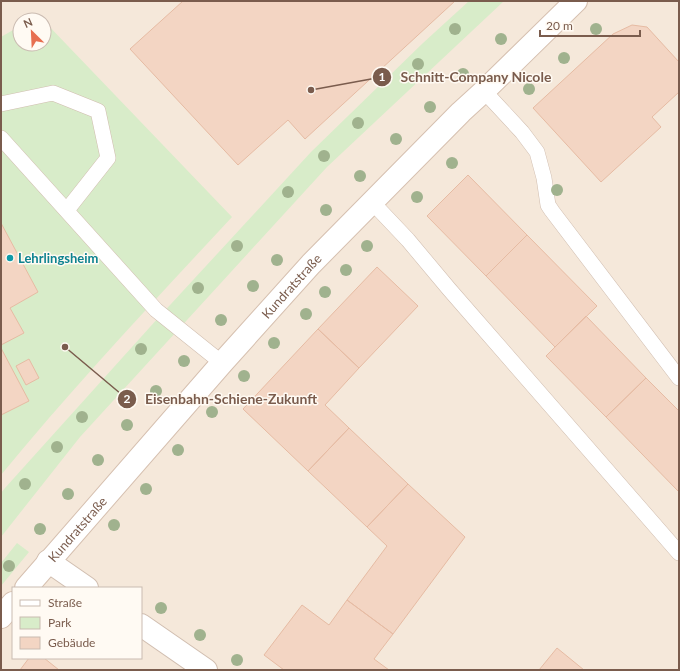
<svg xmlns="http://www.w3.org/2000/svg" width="680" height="671" viewBox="0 0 680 671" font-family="Lato,sans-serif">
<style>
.residential{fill:#f5e8da;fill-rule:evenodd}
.green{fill:#d8ecc9}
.building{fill:#f3d5c3;stroke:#e6bba3}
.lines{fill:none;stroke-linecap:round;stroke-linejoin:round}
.lane-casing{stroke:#d1beb0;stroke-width:16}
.street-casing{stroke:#d1beb0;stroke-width:24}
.secondary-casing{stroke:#d6c0b0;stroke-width:24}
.lane{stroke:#fff;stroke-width:15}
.street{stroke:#fff;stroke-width:22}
.secondary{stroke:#fff;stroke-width:22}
.tree{fill:#a0b28e}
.culture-dot{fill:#0f9aa8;stroke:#fffaf3;stroke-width:1.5}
.labels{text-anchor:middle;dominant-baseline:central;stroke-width:3;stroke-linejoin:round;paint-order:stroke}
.culture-label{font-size:13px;font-weight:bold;fill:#0d838f;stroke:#fffaf3;text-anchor:start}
.street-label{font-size:13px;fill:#7a5c4d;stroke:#fffaf3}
.leader{fill:none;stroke:#7a5c4d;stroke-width:1.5}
.callout-dot{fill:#7a5c4d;stroke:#fffaf3;stroke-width:1.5}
.mark-label{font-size:12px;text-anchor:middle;font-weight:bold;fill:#fff}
.callout-label{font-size:14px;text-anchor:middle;font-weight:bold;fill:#7a5c4d;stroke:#fffaf3;stroke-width:3;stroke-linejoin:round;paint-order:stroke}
</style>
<rect width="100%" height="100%" fill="#fdf6ec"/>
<path class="residential" d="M1 1H679V670H1ZM20 20H44V44H20ZM13 588H141V658H13Z"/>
<path class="green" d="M469 1H504L327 167 80 437 1 537V493L5 488 159 317 311 152 423 43Z
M44 21 232 217C154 301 74 386 1 475V37L20 26V44H44Z
M17 543 29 552 1 586V563Z"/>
<path class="building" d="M183 1H455L305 139 288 120 238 165 130 49Z
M632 25 647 27 679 62V92L652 117 661 127 601 182 533 108 613 34Z
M468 175 527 235 486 276 427 216Z
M1 223 38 292 10 308 24 333 1 345Z
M527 235 597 306 555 347 486 276Z
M377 267 418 306 359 368 318 329Z
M586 316 646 378 606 417 546 356Z
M318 329 359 368 325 405 349 428 308 471 243 409Z
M1 348 29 401 1 415Z
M29 359 39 378 26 385 16 366Z
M646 378 679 411V489L678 491 606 417Z
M349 428 408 484 367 527 308 471Z
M408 484 465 537 393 634 347 600 387 546 367 527Z
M347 600 393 634 374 659 389 670H284L264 655 302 605 329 625Z
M557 648 584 670H539Z
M29 658H44L59 670H20Z"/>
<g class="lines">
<g class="lane-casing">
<path id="lane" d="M484 91 522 132 537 152 544 178 548 205 552 211 679 378
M1 104 53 93 98 111 108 158 67 210
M1 138 156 310 222 363
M372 202 408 240 449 289 679 553"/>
</g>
<g class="street-casing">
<path id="street" d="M48 561 87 588
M141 625 206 670"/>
</g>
<g class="secondary-casing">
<g id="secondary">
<path id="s1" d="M26 588 222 363 311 264 461 112 484 91 576 1"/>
<path d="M1 617 13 603"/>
</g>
</g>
<use href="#lane" class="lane"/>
<use href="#street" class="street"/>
<use href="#secondary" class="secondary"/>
</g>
<g class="tree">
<circle cx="455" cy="29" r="6"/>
<circle cx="596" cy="29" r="6"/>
<circle cx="501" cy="39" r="6"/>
<circle cx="564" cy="58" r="6"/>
<circle cx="418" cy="64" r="6"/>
<circle cx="463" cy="74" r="6"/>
<circle cx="529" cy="89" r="6"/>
<circle cx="430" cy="107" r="6"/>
<circle cx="358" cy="123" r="6"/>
<circle cx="396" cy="139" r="6"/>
<circle cx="324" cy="156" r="6"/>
<circle cx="452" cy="163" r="6"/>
<circle cx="360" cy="176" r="6"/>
<circle cx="557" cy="190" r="6"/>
<circle cx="288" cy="192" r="6"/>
<circle cx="417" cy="197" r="6"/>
<circle cx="326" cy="210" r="6"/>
<circle cx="237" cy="246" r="6"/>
<circle cx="367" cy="246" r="6"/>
<circle cx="277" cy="260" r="6"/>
<circle cx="346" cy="270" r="6"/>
<circle cx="253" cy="286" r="6"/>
<circle cx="198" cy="288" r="6"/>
<circle cx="325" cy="292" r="6"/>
<circle cx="306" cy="314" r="6"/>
<circle cx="221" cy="320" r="6"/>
<circle cx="274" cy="343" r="6"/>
<circle cx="141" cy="349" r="6"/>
<circle cx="184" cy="361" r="6"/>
<circle cx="244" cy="376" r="6"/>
<circle cx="156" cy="391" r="6"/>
<circle cx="212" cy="412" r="6"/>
<circle cx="82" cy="417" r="6"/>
<circle cx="127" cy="425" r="6"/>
<circle cx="57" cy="447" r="6"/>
<circle cx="178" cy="450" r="6"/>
<circle cx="98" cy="460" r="6"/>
<circle cx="25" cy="484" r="6"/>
<circle cx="146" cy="489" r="6"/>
<circle cx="68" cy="494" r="6"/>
<circle cx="114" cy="525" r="6"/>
<circle cx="40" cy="529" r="6"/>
<circle cx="9" cy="566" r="6"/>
<circle cx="161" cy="608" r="6"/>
<circle cx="200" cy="635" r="6"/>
<circle cx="237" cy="660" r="6"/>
</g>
<circle class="culture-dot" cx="10" cy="258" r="4"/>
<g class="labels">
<g class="culture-label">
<text x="18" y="258">Lehrlingsheim</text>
</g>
<g class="street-label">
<text stroke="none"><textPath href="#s1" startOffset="402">Kundratstraße</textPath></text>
<text stroke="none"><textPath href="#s1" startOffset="78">Kundratstraße</textPath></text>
</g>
</g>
<path class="leader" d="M311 90L382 77M65 347L127 399"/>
<g class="callout-dot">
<circle cx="311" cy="90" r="4"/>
<circle cx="65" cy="347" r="4"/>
<circle cx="382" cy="77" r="10"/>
<circle cx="127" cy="399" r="10"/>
</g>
<g class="mark-label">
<text x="382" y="81">1</text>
<text x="127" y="403">2</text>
</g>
<g class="callout-label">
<text x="476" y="82">Schnitt-Company Nicole</text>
<text x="231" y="404">Eisenbahn-Schiene-Zukunft</text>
</g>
<rect width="680" height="671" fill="none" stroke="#7a5c4d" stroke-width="4"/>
<rect x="12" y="587" width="130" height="72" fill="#fffaf3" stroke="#cabbb1"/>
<rect x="20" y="600" width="20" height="6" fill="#ffffff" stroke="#cabbb1"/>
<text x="48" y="607" font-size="12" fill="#7a5c4d">Straße</text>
<rect x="20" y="617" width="20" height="12" fill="#d8ecc9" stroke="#cabbb1"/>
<text x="48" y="627" font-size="12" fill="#7a5c4d">Park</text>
<rect x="20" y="637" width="20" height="12" fill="#f3d5c3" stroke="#cabbb1"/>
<text x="48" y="647" font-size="12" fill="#7a5c4d">Gebäude</text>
<g transform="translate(32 32) rotate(336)"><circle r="19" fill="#fffaf3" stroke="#cabbb1"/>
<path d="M0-3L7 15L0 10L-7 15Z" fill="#e76f51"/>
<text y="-6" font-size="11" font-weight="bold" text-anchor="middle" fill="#7a5c4d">N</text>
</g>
<path d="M540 30v6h100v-6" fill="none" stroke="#7a5c4d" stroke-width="2"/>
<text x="546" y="30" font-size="12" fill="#7a5c4d" stroke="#fffaf3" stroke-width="3" paint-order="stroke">20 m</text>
</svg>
